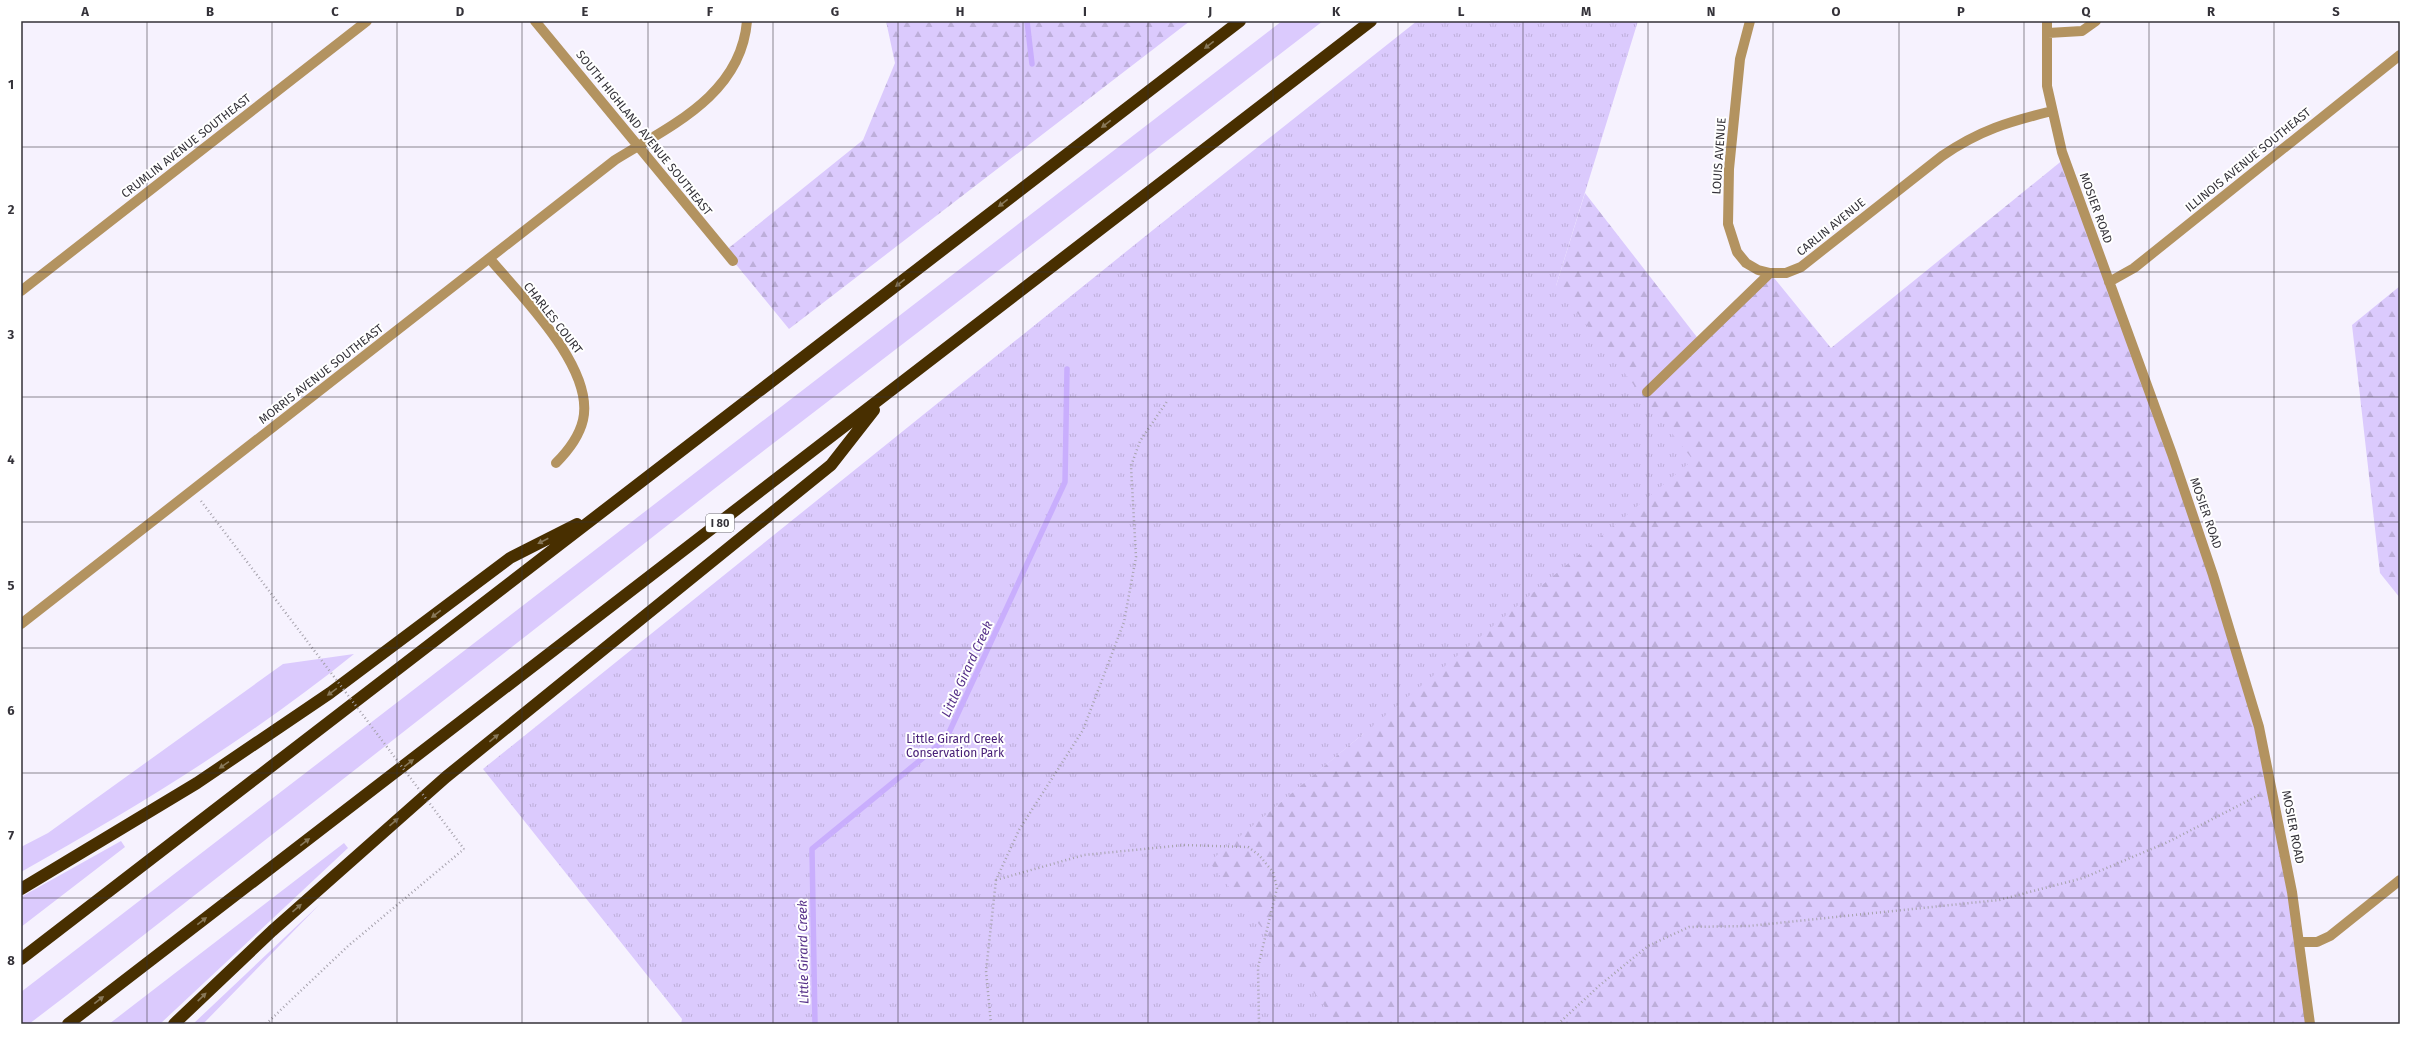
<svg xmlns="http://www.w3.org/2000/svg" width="2421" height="1045" viewBox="0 0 2421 1045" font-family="'Fira Sans',sans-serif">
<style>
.green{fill:#dbcafd}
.forest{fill:url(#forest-firs)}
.park{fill:url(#park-tufts)}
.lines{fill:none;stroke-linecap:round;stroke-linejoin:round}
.stream{stroke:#c9aefd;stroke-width:5.5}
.path{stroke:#a6a2ac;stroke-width:2.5;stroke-dasharray:1 3;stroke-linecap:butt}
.minor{stroke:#b39360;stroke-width:10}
.highway{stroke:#482f00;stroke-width:12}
.path-bridge{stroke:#a6a2ac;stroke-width:2.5;stroke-dasharray:1 3;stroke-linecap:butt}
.oneway{fill:#887859}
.grid{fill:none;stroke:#343239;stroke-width:1;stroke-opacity:0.55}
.labels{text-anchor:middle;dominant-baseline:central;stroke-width:4;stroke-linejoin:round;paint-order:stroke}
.shield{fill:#fff;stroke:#717074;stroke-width:1}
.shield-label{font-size:11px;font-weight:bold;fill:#343239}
.street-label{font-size:12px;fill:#343239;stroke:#fff}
.park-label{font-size:12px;fill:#482078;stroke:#fff}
.water-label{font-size:13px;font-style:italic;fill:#563089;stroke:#fff}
.neatline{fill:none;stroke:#343239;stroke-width:1.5}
.grid-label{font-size:13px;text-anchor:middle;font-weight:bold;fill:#343239}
</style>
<defs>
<pattern id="forest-firs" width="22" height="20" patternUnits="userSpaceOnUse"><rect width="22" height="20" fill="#dbcafd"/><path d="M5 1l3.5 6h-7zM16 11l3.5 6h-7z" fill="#bdaeda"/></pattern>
<pattern id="park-tufts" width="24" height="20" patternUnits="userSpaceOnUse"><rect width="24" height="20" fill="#dbcafd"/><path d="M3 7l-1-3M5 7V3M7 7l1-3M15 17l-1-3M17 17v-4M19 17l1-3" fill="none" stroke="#bdaeda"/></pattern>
</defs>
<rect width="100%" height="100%" fill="#f6f2fe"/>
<path class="green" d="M1282 21H1323L714 489 67 995 29 1024H21V992Z
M354 654C250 738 137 807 21 872V847L48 833 283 664Z
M121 841 125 847 21 927V897Z
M344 843 348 848 160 1024H109Z
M320 904 203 1024H193Z"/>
<path class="forest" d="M886 21H1190L789 329 725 251 863 140 895 63Z
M2064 159 2172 454 2259 727 2310 1024H1322L1208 862 1363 734 1556 286 1585 193 1700 341 1770 273 1831 348Z
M2400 286V598L2380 573 2352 325Z"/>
<path class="park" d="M1417 21H1638L1556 286 1693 460 1209 862 1339 1024H681L682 1019 483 769 1153 230Z"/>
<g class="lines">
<path class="stream" d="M1027 21 1032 64
M815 1024 812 849 946 739 1065 482 1067 369"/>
<path class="path" d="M201 501 307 641
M996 880 1084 855 1184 845 1248 847 1259 855 1273 872 1277 888 1258 967 1259 1024
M266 1024 348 946 464 849
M991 1024 986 971 996 880 1019 830 1083 730 1124 622 1136 557 1131 466 1140 441 1168 400
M1558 1024 1600 985 1648 946 1689 927 1749 926 1999 900 2083 878 2168 842 2259 795"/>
<path class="minor" d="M535 21 733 261
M1750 21 1740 59 1729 169 1728 224 1737 252 1746 263 1758 270 1770 273
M2047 21V86L2062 152 2172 454 2213 575 2259 727 2292 892 2310 1024
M2048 33 2082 31 2096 21
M490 259C521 296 595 368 583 420 579 437 568 451 556 463
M2109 282 2134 268 2400 55
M21 291 367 21
M1647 392 1770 273H1786L1801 267 1942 156C1980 130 2008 122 2052 111
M21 624 615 160C670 126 741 95 747 21
M2299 942H2317L2330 936 2400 880"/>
<path class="highway" d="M21 889 197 783 330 693 510 558 577 524
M21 959 1240 21
M68 1024 1371 21
M174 1024 272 931 446 777 831 465 874 410"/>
<path class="path-bridge" d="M307 641 464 849"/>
</g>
<defs><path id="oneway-solid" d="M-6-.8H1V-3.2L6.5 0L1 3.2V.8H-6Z"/></defs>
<g class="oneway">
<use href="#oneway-solid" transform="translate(1209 45) rotate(142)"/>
<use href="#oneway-solid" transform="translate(1106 124) rotate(142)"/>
<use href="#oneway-solid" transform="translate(1003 203) rotate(142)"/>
<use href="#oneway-solid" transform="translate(900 283) rotate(142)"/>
<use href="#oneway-solid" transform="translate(543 541) rotate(153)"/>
<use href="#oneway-solid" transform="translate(436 614) rotate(143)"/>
<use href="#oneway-solid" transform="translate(332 692) rotate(144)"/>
<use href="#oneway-solid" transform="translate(494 738) rotate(-39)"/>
<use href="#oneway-solid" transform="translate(409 763) rotate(-38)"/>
<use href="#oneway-solid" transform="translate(224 765) rotate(146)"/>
<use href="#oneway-solid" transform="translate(394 822) rotate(-41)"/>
<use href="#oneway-solid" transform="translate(305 842) rotate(-38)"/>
<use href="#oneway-solid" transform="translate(297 908) rotate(-41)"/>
<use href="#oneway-solid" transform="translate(202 921) rotate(-38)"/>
<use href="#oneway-solid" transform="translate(202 997) rotate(-44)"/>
<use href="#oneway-solid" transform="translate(99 1000) rotate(-38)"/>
</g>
<path class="grid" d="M147 21V1024M272 21V1024M397 21V1024M522 21V1024M648 21V1024M773 21V1024M898 21V1024M1023 21V1024M1148 21V1024M1273 21V1024M1398 21V1024M1523 21V1024M1648 21V1024M1773 21V1024M1899 21V1024M2024 21V1024M2149 21V1024M2274 21V1024M21 147H2400M21 272H2400M21 397H2400M21 522H2400M21 648H2400M21 773H2400M21 898H2400"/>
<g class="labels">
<rect class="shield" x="706" y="514" width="28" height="18" rx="3"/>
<g class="shield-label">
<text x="720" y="523">I 80</text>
</g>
<g class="street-label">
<text transform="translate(644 133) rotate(51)">SOUTH HIGHLAND AVENUE SOUTHEAST</text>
<text transform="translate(186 146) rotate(-38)">CRUMLIN AVENUE SOUTHEAST</text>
<text transform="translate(1719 156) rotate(-86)">LOUIS AVENUE</text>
<text transform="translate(2248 160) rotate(-39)">ILLINOIS AVENUE SOUTHEAST</text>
<text transform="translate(2096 208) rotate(70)">MOSIER ROAD</text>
<text transform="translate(1831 227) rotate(-39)">CARLIN AVENUE</text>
<text transform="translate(553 318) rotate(52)">CHARLES COURT</text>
<text transform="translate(321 374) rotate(-38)">MORRIS AVENUE SOUTHEAST</text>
<text transform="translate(2206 513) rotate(71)">MOSIER ROAD</text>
<text transform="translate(2293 827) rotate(79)">MOSIER ROAD</text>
</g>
<g class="park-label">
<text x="955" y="739">Little Girard Creek<tspan x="955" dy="14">Conservation Park</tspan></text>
</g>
<g class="water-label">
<text transform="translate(967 669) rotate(-65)">Little Girard Creek</text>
<text transform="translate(803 952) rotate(-91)">Little Girard Creek</text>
</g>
</g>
<rect width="2421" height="1045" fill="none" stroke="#ffffff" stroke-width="44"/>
<rect x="22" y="22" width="2377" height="1001" class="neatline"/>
<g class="grid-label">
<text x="85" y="16">A</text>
<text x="210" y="16">B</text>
<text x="335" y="16">C</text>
<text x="460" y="16">D</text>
<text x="585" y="16">E</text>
<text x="710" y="16">F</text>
<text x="835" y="16">G</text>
<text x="960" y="16">H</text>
<text x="1085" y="16">I</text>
<text x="1210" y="16">J</text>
<text x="1336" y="16">K</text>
<text x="1461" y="16">L</text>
<text x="1586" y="16">M</text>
<text x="1711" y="16">N</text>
<text x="1836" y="16">O</text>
<text x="1961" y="16">P</text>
<text x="2086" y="16">Q</text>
<text x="2211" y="16">R</text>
<text x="2336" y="16">S</text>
<text x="11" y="89">1</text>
<text x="11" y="214">2</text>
<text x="11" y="339">3</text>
<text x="11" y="464">4</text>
<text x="11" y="590">5</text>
<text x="11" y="715">6</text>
<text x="11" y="840">7</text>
<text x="11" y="965">8</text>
</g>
</svg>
